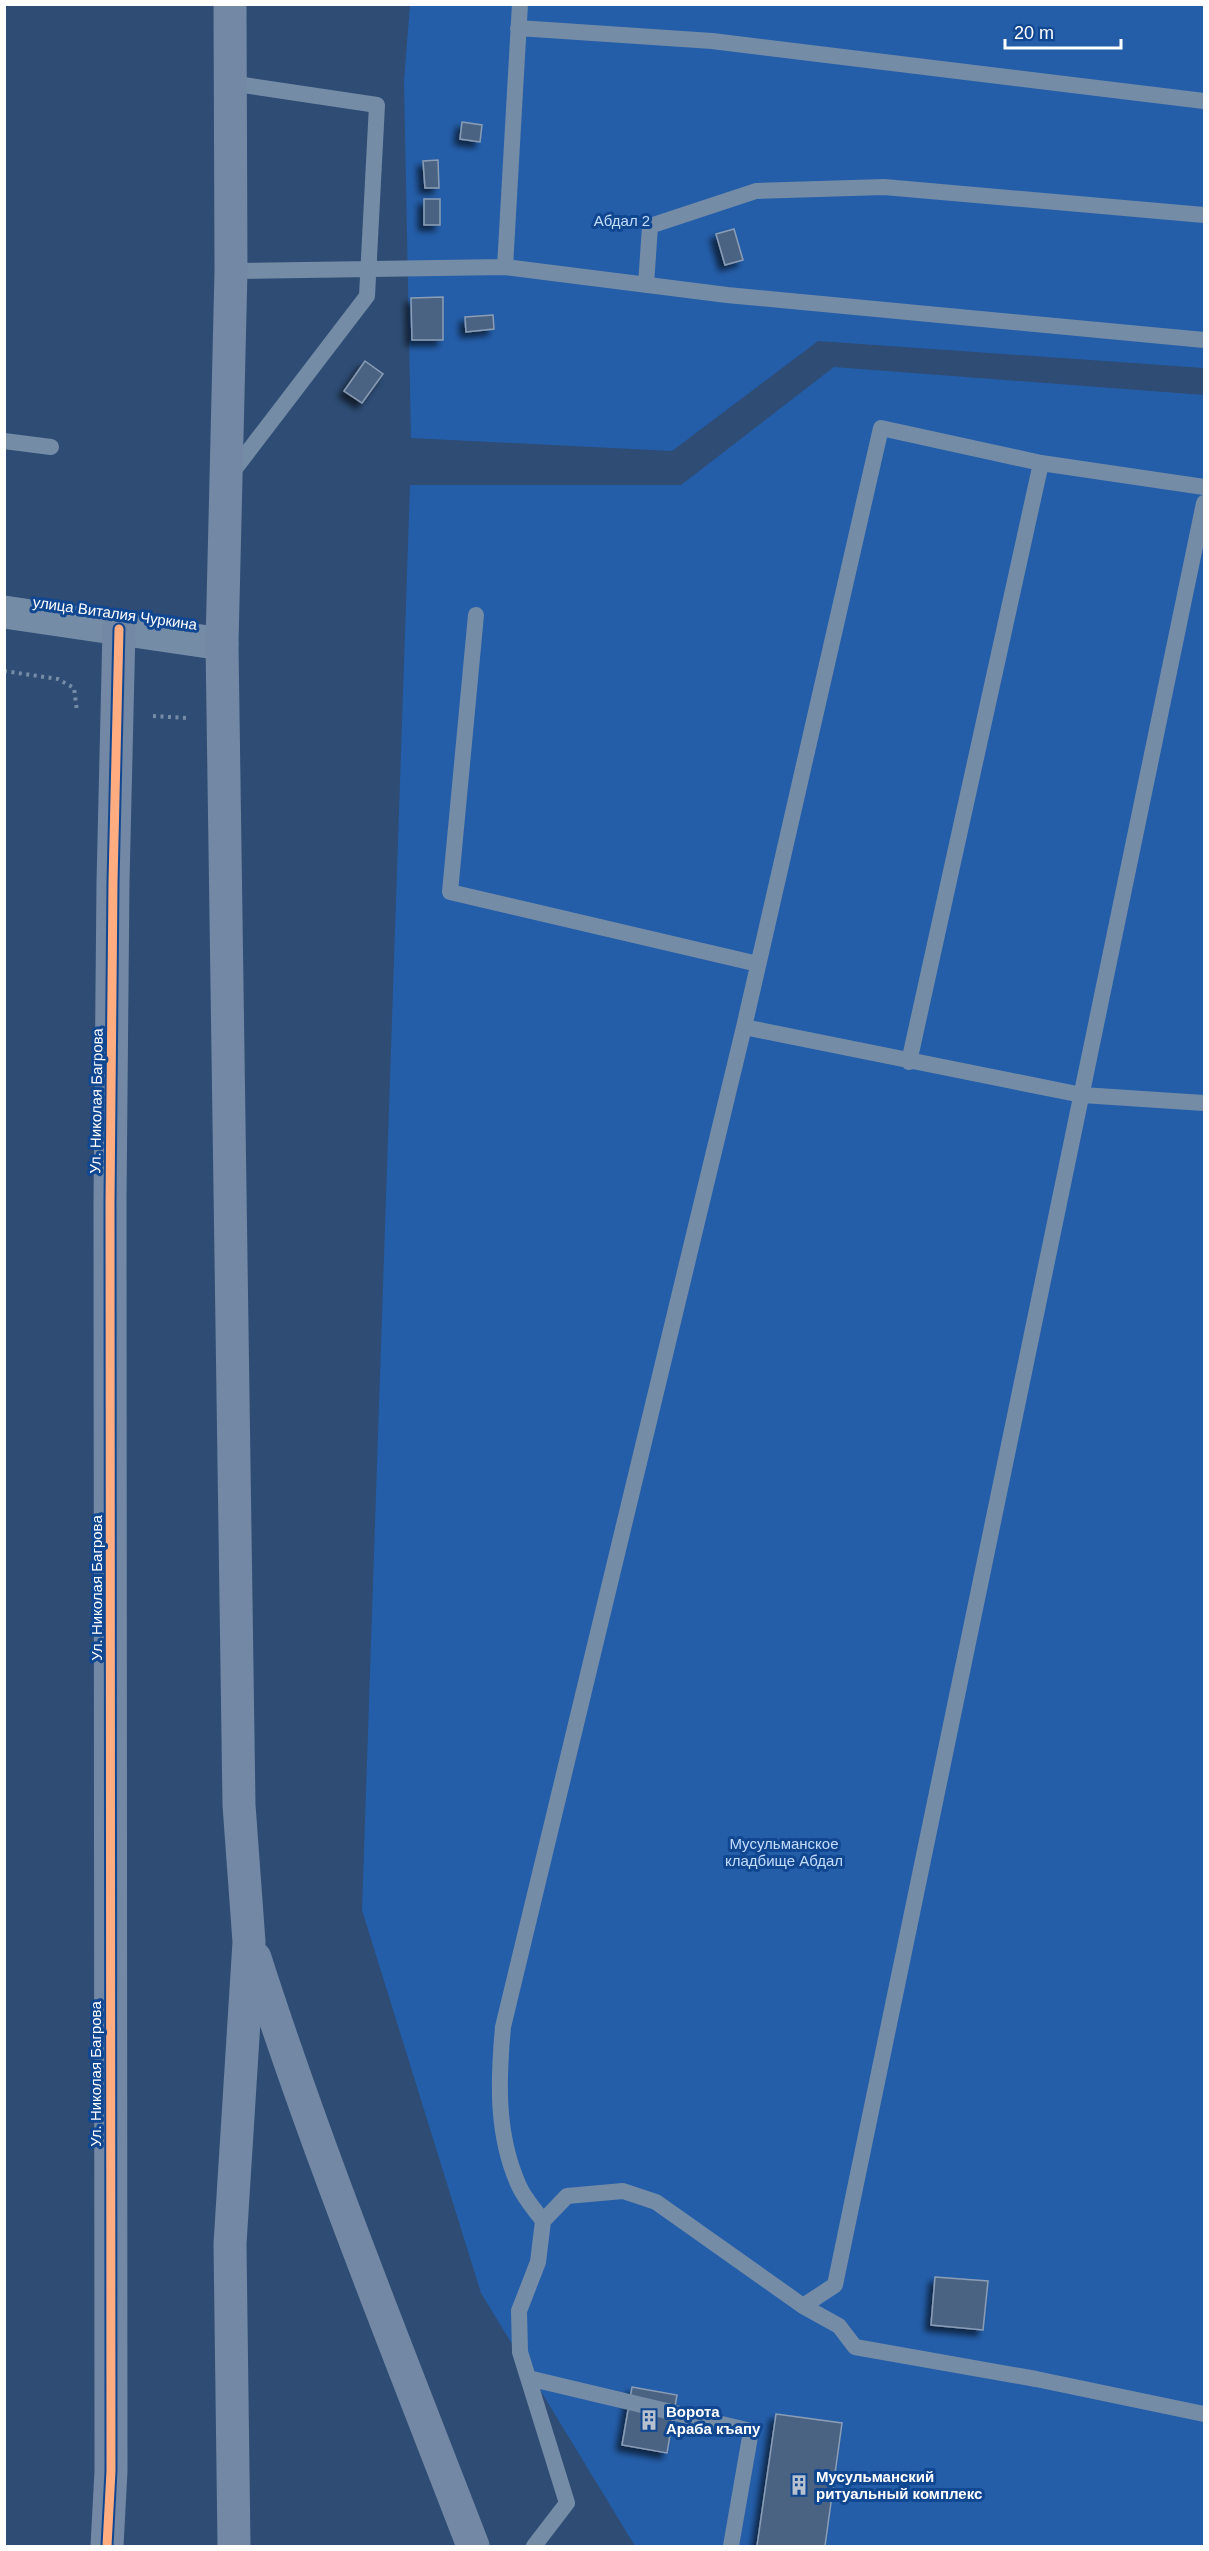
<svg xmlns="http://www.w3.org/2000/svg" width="1209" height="2551" viewBox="0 0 1209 2551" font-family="Arial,sans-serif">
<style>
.green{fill:#245ea9}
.building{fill:#4b6483;stroke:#8b9db5;stroke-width:1.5;filter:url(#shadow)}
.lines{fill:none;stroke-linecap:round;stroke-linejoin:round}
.path{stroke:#758ca7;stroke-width:4;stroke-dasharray:3 4.5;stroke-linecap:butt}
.lane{stroke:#758ca7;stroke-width:16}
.street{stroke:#758ca7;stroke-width:33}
.secondary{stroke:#7288a4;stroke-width:33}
.cycleway-casing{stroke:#114791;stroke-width:13}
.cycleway{stroke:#ffac80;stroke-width:9}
.labels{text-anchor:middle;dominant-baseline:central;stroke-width:6;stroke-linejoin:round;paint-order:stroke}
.park-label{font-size:15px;fill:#c4ddfd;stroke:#114791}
.street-label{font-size:15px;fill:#fff;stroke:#114791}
.poi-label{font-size:15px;font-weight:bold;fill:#fff;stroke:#114791;text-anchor:start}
</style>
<defs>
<filter id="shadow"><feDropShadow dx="-5.5" dy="5.5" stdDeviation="3" flood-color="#0009"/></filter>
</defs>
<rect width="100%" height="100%" fill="#2e4c74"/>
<path class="green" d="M410 5H1204V368L818 341 672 451 411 438 404 81Z
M834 367 1204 395V2546H635L481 2293 362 1910 410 485H681Z"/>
<path class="building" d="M462 122 482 125 480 142 460 139Z
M438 160 439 188H425L423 161Z
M424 199H440V225H424Z
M734 229 743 260 725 265 716 234Z
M443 297V340H412L411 298Z
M493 315 494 329 466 332 465 317Z
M365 361 383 374 362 403 344 391Z
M935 2277 988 2281 983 2330 931 2325Z
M632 2387 677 2395 667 2453 622 2445Z
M776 2414 842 2423 825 2546H757Z"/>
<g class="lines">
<path class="path" d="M4 671 58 679 74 688 77 711
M153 716 187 718"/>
<path class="lane" d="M518 28 712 41 1204 101
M230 83 377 105 367 296 231 474
M505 267 520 4
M231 271 505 267 727 295 1204 340
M646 285 650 226 756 191 884 187 1204 215
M4 441 51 447
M476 615 450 892 758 964
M744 1027 1082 1095 1204 1103
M909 1062 1041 463
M543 2221C535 2210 525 2199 519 2186 496 2135 498 2081 503 2027L744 1027 881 428 1041 463 1204 487
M803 2306 839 2326 855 2347 1036 2379 1204 2414
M528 2378 751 2431 731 2546
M534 2546 567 2503 520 2352 519 2311 538 2262 543 2221 567 2196 623 2191 656 2202 803 2306 835 2285 1204 503"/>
<path class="street" d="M4 612 222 644"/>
<path class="secondary" d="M230 4 231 271 222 644 239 1805 249 1942 230 2244 234 2546
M255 1958C319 2157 398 2351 473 2546
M107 2546 111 2471 110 1202 113 882 119 629"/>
<g class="cycleway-casing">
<path id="cycleway" d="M107 2546 111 2471 110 1202 113 882 119 629"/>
</g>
<use href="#cycleway" class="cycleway"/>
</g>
<defs>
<g id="building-bare" transform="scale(1.62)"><path d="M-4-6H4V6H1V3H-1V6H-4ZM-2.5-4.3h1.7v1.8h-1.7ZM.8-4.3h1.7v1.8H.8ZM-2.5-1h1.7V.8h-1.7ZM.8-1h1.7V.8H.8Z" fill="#b6c0ce" stroke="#114791" stroke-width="2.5" paint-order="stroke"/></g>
</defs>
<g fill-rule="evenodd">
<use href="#building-bare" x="649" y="2420"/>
<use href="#building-bare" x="799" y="2485"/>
</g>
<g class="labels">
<g class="park-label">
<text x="622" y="220">Абдал 2</text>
<text x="784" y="1843">Мусульманское<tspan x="784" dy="17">кладбище Абдал</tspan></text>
</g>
<g class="street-label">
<text transform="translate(115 613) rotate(8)">улица Виталия Чуркина</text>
<text transform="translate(96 1101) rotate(-89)">Ул. Николая Багрова</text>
<text transform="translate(96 1588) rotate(-90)">Ул. Николая Багрова</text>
<text transform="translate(95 2074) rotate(-90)">Ул. Николая Багрова</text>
</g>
<g class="poi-label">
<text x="666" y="2411">Ворота<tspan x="666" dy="17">Араба къапу</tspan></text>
<text x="816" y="2476">Мусульманский<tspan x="816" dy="17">ритуальный комплекс</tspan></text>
</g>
</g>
<rect width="1209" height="2551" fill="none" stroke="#ffffff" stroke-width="12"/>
<path d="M1005 39v9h116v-9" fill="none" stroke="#ffffff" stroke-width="3"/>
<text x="1014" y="39" font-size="18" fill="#ffffff" stroke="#114791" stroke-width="4.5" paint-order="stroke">20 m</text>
</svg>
